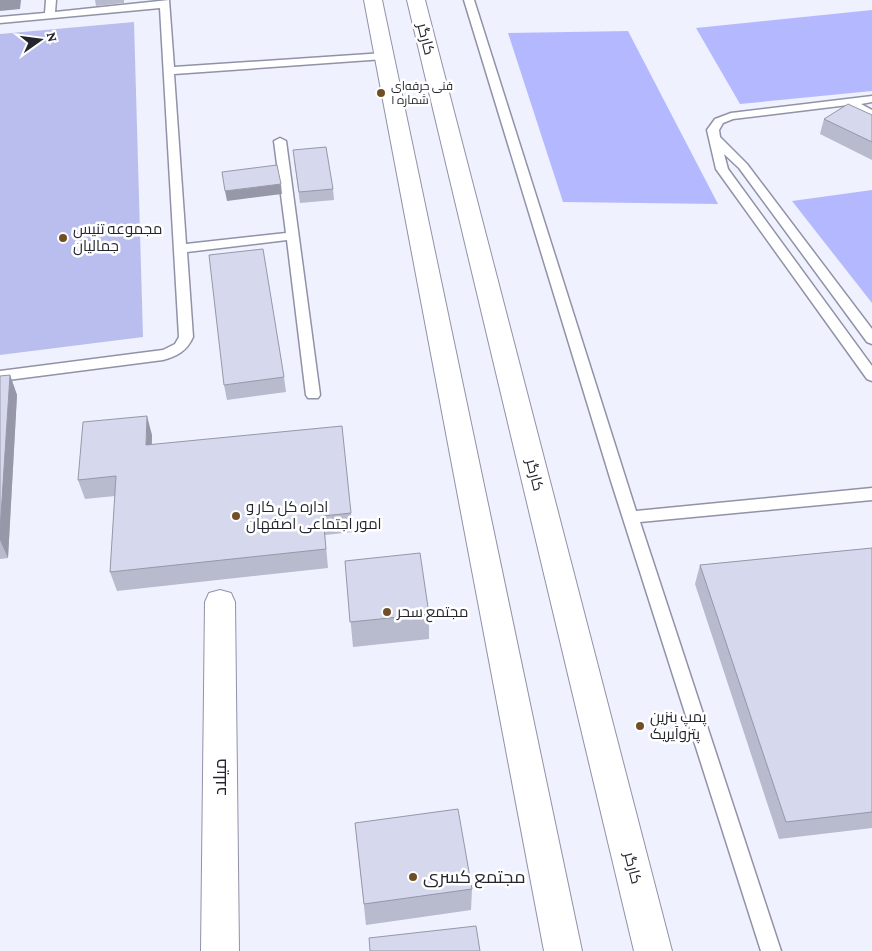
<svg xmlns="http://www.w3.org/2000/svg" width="872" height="951" viewBox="0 0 872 951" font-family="'Crimson Pro',Cairo,serif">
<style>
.green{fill:#babeef}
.forest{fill:#b4b9ff}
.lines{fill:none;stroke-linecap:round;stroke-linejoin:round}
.service-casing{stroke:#9092a7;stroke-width:3}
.minor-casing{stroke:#9092a7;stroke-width:2}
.secondary-casing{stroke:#9092a7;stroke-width:2}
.service{fill:#fff;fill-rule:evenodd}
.minor{fill:#fff;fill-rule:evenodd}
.secondary{fill:#fff;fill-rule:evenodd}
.wall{fill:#b8bacd}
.shaded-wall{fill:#9697a7}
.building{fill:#d6d8ee;stroke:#9697a7}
.poi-dot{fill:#704f26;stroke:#fff;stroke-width:2}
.labels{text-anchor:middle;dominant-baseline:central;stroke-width:5;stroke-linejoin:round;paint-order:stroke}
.far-poi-label{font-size:12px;fill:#24252d;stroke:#fff;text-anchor:start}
.street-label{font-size:15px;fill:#24252d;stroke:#fff}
.poi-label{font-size:15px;fill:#24252d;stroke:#fff;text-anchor:start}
.near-street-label{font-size:18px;fill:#24252d;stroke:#fff}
.near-poi-label{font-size:18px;fill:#24252d;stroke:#fff;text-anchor:start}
</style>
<rect width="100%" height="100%" fill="#eff1fe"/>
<path class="green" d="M134 22 143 337 0 355V34Z"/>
<path class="forest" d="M872 10V91L740 104 696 28Z
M628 31 718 204 563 202 508 33Z
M872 190V303L792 201Z"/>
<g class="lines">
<g class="service-casing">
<path id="service" d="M46 0H56L55 12 169 0 174 67 384 53 389 56 384 59 174 74 186 244 286 233 274 141 280 138 286 141 320 395 318 398H308L306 395 287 240 187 252 193 337C187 351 177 356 163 360L0 381V371L163 350 175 344 179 337 160 8 0 23V17L45 13Z
M464 0H474L636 511 872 488V500L640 522 781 951H761L611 481Z
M872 96V102L861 104 872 110V118L848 105 733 119 723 123 719 130 720 137 747 164 872 329V344L867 342 739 168 724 154 728 169 872 366V381L867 379 716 169 707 130 715 119 731 113Z"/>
</g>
<g class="minor-casing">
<path id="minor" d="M220 590 231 593 235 602 239 951H201L205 602 209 593Z"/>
</g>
<g class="secondary-casing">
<path id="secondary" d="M364 0H382L582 951H544Z
M407 0H425L672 951H634Z"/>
</g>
<use href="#service" class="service"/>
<use href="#minor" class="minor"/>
<use href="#secondary" class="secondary"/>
</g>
<path class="wall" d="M95 0H124V3L96 6Z
M872 115V160L820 134 824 119Z
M294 160 333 189 334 200 300 203Z
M10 375 17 395 8 558 0 559V376Z
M284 377 286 392 227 400 224 385Z
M152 435V444L351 513 353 532 325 535 328 568 117 591 110 572 115 496 85 499 78 480Z
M872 548V828L779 839 695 584 700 565Z
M345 561 429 614V639L353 647Z
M355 823 472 889 471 910 366 925Z"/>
<path class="shaded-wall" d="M0 0H21L20 9 0 11Z
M281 184 282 194 227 201 225 191Z
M10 375 17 395 8 558 0 540V531Z
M147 416 152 435 151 464 146 445Z"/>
<path class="building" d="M848 104 872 115V142L824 119Z
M326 147 333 189 299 192 293 150Z
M277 165 281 184 225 191 222 172Z
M263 249 284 377 224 385 209 255Z
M10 375 0 531V376Z
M147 416 146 445 342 426 351 513 323 516 326 549 110 572 116 476 78 480 83 422Z
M872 548V812L786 822 700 565Z
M420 553 429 614 350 622 345 561Z
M458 809 472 889 364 904 355 823Z
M476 926 480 951H370L369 938Z"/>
<g class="poi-dot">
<circle cx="381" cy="93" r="5"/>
<circle cx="63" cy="238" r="5"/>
<circle cx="236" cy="516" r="5"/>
<circle cx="387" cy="612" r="5"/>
<circle cx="640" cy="726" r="5"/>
<circle cx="413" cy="877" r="5"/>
</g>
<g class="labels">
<g class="far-poi-label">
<text x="391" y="86">فنی حرفه‌ای<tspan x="391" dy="14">شماره ۱</tspan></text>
</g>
<g class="street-label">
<text transform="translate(426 39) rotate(76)">کارگر</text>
<text transform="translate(535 475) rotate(76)">کارگر</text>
<text transform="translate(633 868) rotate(76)">کارگر</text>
</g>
<g class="poi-label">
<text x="73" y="229">مجموعه تنیس<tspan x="73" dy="17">جمالیان</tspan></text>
<text x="246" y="507">اداره کل کار و<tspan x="246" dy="17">امور اجتماعی اصفهان</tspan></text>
<text x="397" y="612">مجتمع سحر</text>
<text x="650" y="717">پمپ بنزین<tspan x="650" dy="17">پتروآیریک</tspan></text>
</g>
<g class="near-street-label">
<text transform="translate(220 777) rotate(-90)">میلاد</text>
</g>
<g class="near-poi-label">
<text x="423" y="877">مجتمع کسری</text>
</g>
</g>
<g transform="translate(40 40) rotate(76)" stroke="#ffffff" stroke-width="4" paint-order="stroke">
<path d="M0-4L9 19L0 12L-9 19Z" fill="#24252d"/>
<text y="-8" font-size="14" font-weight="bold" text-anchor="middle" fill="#24252d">N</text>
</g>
</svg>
